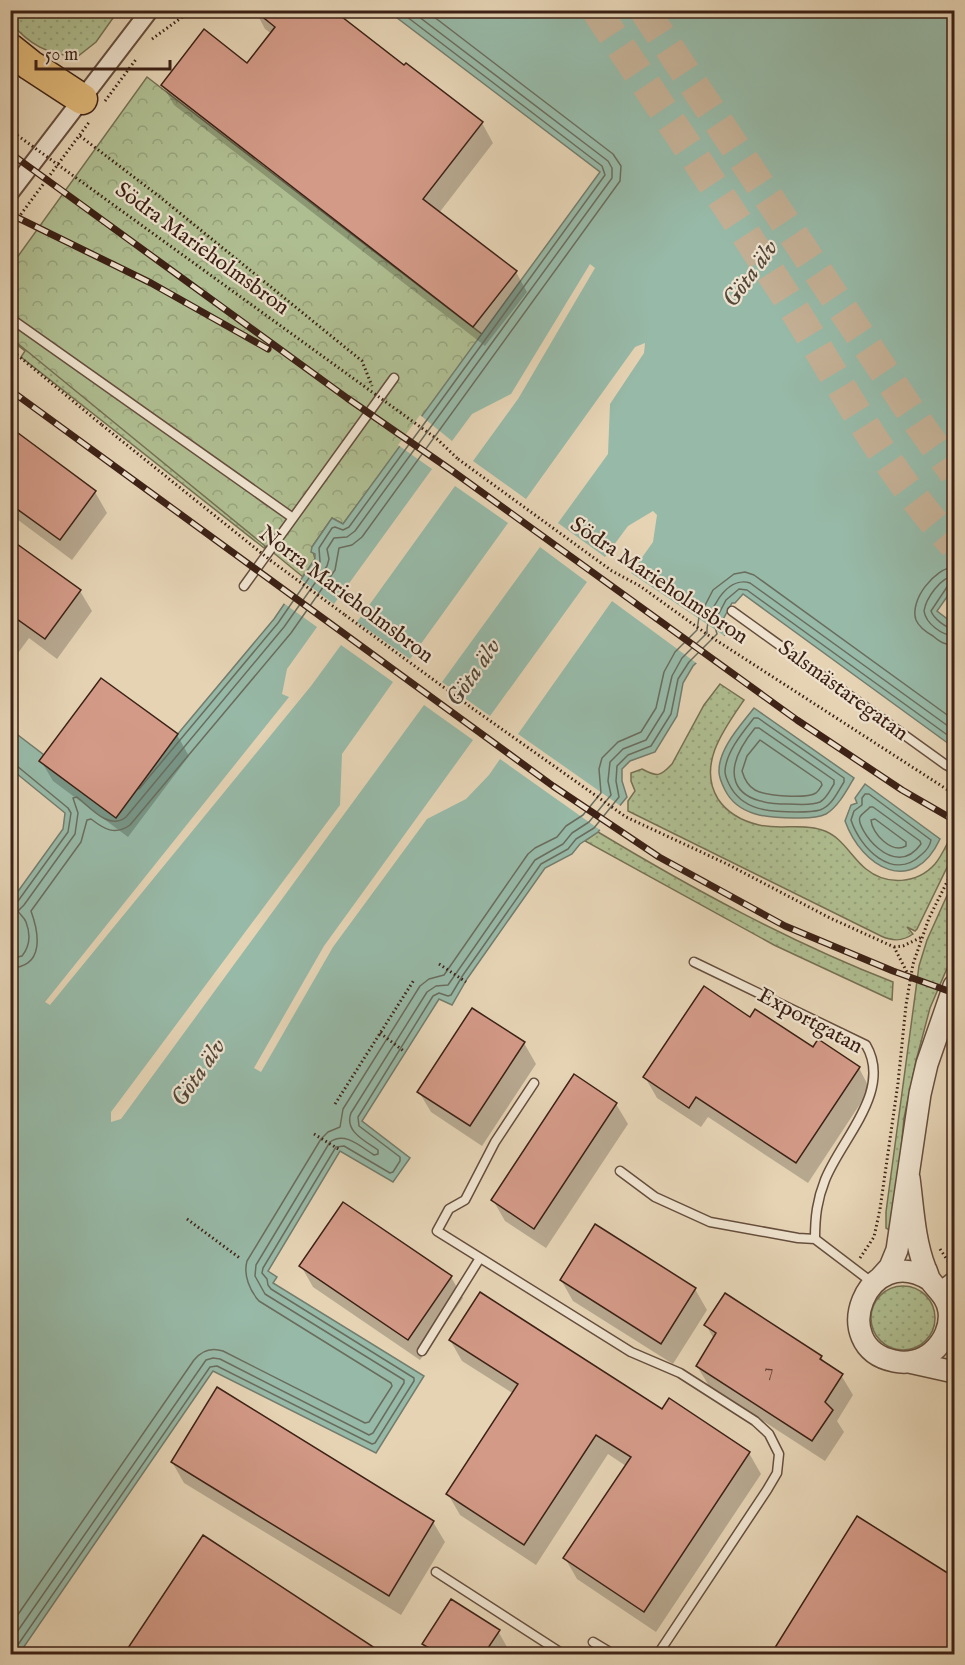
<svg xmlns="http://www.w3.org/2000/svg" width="965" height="1665" viewBox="0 0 965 1665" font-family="'IM FELL English',serif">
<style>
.grass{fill:url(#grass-dots);stroke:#767053;stroke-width:1.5}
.forest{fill:url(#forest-crowns);stroke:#767053;stroke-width:1.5}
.water{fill:#97b9a7;stroke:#737c6d;stroke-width:1.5}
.pier{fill:#e5d3b4;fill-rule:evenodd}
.shadow{fill:#0003}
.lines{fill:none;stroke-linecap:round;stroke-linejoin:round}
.shore{stroke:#6a6d5e;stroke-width:1.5}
.building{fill:#d39a87;stroke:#3c2115;stroke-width:1.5}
.motorway-tunnel{stroke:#c3af94;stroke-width:30;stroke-dasharray:30 15;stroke-linecap:butt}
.service-casing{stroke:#664e3d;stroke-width:11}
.minor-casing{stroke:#664e3d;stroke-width:20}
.tertiary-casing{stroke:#664e3d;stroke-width:24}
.motorway-casing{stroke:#3c2115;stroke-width:33}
.path{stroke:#3c2115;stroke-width:3;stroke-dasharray:1.5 3;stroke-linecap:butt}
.service{stroke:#eee2ce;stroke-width:8}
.minor{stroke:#eee2ce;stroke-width:16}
.tertiary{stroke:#eee2ce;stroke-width:21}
.motorway{stroke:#e2ba7a;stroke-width:30}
.rail-casing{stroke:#3c2115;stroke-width:7}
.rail{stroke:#eee2ce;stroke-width:4.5;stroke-dasharray:14;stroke-linecap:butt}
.path-bridge{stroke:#3c2115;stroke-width:3;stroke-dasharray:1.5 3;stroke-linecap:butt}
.labels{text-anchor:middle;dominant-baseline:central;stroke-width:4.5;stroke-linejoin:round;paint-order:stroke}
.number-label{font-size:20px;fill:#623f32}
.street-label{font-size:22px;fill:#3c2115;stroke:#eee2ce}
.water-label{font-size:24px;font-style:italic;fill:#53473a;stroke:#eee2ce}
</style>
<defs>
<pattern id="grass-dots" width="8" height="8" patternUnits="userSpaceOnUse" patternTransform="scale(1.5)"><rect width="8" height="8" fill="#afbe91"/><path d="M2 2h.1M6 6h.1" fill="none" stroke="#97a37c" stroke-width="1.8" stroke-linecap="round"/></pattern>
<pattern id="forest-crowns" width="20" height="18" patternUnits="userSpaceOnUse" patternTransform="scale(1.5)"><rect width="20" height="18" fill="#afbe91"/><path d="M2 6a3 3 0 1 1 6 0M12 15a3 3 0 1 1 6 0" fill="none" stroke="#97a37c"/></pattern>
</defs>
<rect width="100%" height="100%" fill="#e5d3b4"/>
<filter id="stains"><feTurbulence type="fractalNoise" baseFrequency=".00333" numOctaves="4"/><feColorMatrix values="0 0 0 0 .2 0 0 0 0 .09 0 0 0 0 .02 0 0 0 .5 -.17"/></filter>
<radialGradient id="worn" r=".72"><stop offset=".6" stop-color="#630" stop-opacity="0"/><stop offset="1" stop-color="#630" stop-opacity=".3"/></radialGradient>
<path class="grass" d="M10 11 11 10 118 11 96 42 77 57C47 54 30 45 11 23Z
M11 324 274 534 264 548 21 357 25 351 11 340Z
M720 684 744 700C724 729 697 765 718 799 728 814 742 821 759 825 780 830 802 823 822 830 842 836 851 857 866 869 887 886 917 884 935 864 940 858 944 850 947 844L954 849V853L917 929 915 931 907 927 913 934C902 942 892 941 881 936L628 811V801L635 791 631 781V773L642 769C657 777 660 777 672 764L704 705Z
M598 832C693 889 790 942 893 982L892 1000 774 945 585 841Z
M954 880V952L930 1008 916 1061 904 1118 893 1232 886 1228V1212L919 966 927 940Z
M871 1318a32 32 0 1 1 64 0a32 32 0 1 1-64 0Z"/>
<path class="forest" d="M147 77 483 335 343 524 332 518 312 547 315 559 303 577 11 338V266Z"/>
<path class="water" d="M388 11H954V587L937 611 954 624V736L949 744 743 594 735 603H732L720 625 729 631 693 666 683 683 677 716 655 752 630 761 622 769V781L627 797 598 832 580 844 572 854 545 868 467 979 452 1005 439 999 362 1121 410 1158 393 1182 340 1151 268 1271 277 1277 273 1283 424 1376 376 1453 213 1371 19 1654H10V950L16 940 11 913V901L63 829 65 813 11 769 10 729 115 809 274 619 315 559V554L311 552 312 547 332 518 343 524 600 172Z
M754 708 854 778C847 790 838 807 826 814 816 819 804 818 794 818 768 818 738 816 725 790 722 784 719 778 719 772 718 749 741 725 754 708Z
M865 784 940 839C913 897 862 868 845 821L851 805 857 803 855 798Z"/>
<path class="pier" d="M590 264 595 268 518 399 473 461 526 499 635 347 645 343 644 353 610 404 608 454 558 523 605 557 628 526 653 511 657 515 653 542 631 573 726 637 699 665 612 601 518 734 622 807 603 832 500 759 489 775 466 799 427 819 333 947 261 1072 254 1068 324 946 473 740 424 705 121 1119 111 1122V1112L340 805 342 754 393 682 341 645 311 686 50 1005 45 1002 289 697 282 694 287 669 317 627 282 602 299 578 334 604 432 469 398 445 420 415 452 441 472 414 511 394ZM455 486 508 523 410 659 357 622ZM540 547 587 582 490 716 442 682Z"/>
<path class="shadow" d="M255 10 482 123 493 143 439 213 516 272 527 292 485 346 174 105 163 86 248 65 272 34 265 29Z
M10 429 95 492 107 513 72 560 10 514Z
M10 540 80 591 92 611 57 659 29 638 10 664Z
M177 735 189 756 128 837 53 781 41 761Z
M750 1019 813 1049 859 1068 870 1089 808 1183 708 1117 701 1127 657 1098 645 1077Z
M524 1043 536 1064 482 1146 431 1112 419 1092Z
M616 1104 628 1124 546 1248 505 1221 493 1200Z
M301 1266 451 1277 463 1298 420 1360 313 1287Z
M561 1280 695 1289 707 1310 673 1364 573 1301Z
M706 1325 821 1357 825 1363 841 1375 853 1395 837 1421 844 1432 825 1461 709 1386 697 1366 714 1339Z
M450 1340 663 1411 670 1401 749 1453 761 1474 656 1632 577 1579 565 1558 626 1466 608 1454 536 1565 460 1515 448 1494 514 1394 462 1361Z
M172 1462 433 1522 445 1542 401 1615 184 1483Z
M857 1519 954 1579V1654H773Z
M203 1537 382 1654H126Z
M498 1631 507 1647 502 1654H442L435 1650 437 1654H430L424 1644Z"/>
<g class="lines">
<path class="shore" d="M954 567C935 568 909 600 916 620 919 627 926 632 933 636 940 642 945 645 954 645
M954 576C941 577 926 598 924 611 926 624 942 635 954 636
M954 584 947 587 931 611C934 619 946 628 954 629
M754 718H758L844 778V782C838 791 832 806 820 810 813 812 805 812 797 812 770 812 742 811 729 784 727 780 725 775 725 771 726 752 743 732 754 718Z
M755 728H759L834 780V784C830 790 827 798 820 802 811 806 798 804 788 804 728 804 720 771 755 728Z
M760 740 821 782 822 785C820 788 819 791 816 793 806 799 765 796 755 790 748 786 744 778 742 771L747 756Z
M10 765 17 766 68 808 71 813 68 832 18 901 10 904
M139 789 278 623 320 562 319 548 332 528 335 527 343 530 349 527 605 175 602 166 398 10
M865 794H869L931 840C930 846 926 851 921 855 893 882 860 848 851 820L854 811 862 805V798Z
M870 807H873L920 841 921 844C894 882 855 827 860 817 861 814 868 810 870 807Z
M871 820 875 819 906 842V846C892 854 872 834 871 820Z
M10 959 22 956C30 946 31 935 26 922 24 917 20 915 18 911L24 905 75 834 78 813 73 798 77 797C90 807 109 831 126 817L284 627 327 566 329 559 327 549 334 538 347 537 355 531 612 178V168L608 161 410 10
M10 968C45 967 39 933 31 911L81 842 87 820 91 819C104 829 115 836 130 825L291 633 335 570 339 548 352 545 362 537 620 181 621 166 613 154 425 10
M10 1626 194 1360C202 1350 211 1347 223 1351L365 1423 369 1422 392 1386 391 1383 259 1301C250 1291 243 1275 247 1261L321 1139 328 1132 340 1127 343 1109 420 986 429 979 444 975 528 854 535 848 557 837 566 826 583 815 601 793 599 769 602 758 618 742 641 732 656 708 664 672 675 652 697 630 699 617 713 590 734 574 745 572 754 575 950 717H954
M10 1642 206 1360 213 1358 220 1359 369 1435 373 1433 404 1383V1380L265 1294 255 1276 256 1265 330 1142C345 1131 361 1147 374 1155L378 1154V1150C365 1141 344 1131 351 1113L427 992 436 986 448 985 535 860 563 844 572 833 589 822 611 795 608 781 610 762 623 749 646 740 664 711 672 676 682 658 707 633C706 614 726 575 750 583L948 726H954
M14 1654 15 1649 210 1367 217 1366 372 1444 375 1443 414 1381V1378L271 1289 268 1285 267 1279 262 1273 263 1268 336 1147 344 1146 390 1173 393 1172 400 1161V1157L359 1126 358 1117 433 996 439 993 448 996 451 995 463 975 541 864 568 849 576 839 594 828 619 797 616 781 617 766 628 755 651 746 671 714 678 679 689 662 717 634 714 623 726 600 739 589 747 590 946 734H954"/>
</g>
<path class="building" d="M254 10H333L404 65 406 63 483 122 423 199 517 271 473 327 161 85 204 29 247 63 275 27Z
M10 427 96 491 60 540 10 504Z
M10 539 81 590 45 639 10 614Z
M101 678 178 734 116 818 39 761Z
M704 986 750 1017 755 1009 813 1047 818 1039 860 1067 796 1163 696 1097 689 1108 643 1077Z
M472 1008 525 1042 470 1126 417 1092Z
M574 1074 617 1103 534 1229 491 1200Z
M343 1202 452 1276 408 1340 299 1266Z
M595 1224 696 1288 661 1344 560 1280Z
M480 1292 662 1409 669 1398 750 1452 644 1612 563 1558 631 1457 596 1435 524 1545 446 1494 518 1384 449 1340Z
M725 1293 822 1356 820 1359 843 1374 825 1402 833 1410 812 1441 696 1366 716 1333 704 1325Z
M217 1387 434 1521 389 1596 171 1462Z
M857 1516 954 1577V1654H771Z
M203 1535 384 1654H124Z
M451 1599 500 1630 484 1654H439L422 1644Z"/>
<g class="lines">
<path class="motorway-tunnel" d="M596 10C660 106 725 201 787 298 840 382 886 472 954 545
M644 10 919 424 954 473"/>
<g class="service-casing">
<path id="service" d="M10 318 293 518
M244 586 394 378
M732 611 946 765 954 769
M694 962 866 1045C893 1091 841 1139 825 1180 817 1200 815 1217 815 1239
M534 1083 495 1142 465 1200 449 1209 437 1231 631 1352 680 1373 755 1421 769 1434 779 1454 777 1473 767 1490 658 1654
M620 1171 655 1197 710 1222 798 1238 815 1239 873 1283
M938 1287 954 1275
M422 1351 480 1258
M436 1572 563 1654
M593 1642 613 1654"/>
</g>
<g class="minor-casing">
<path id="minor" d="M10 193 150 10"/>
</g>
<g class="tertiary-casing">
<path id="tertiary" d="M909 1178C913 1208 914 1239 925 1268 927 1271 928 1277 930 1280 938 1291 947 1297 949 1311 951 1326 944 1342 932 1352 922 1361 907 1364 894 1361 826 1347 867 1240 930 1280
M881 1277 890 1267 897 1250 920 1094 927 1064 954 986
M909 1362 954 1372"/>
</g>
<g class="motorway-casing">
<path id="motorway" d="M10 49 30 65 82 99"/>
</g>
<path class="path" d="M152 39 192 10
M105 101 137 58
M80 136 160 197 362 361 372 386
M10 229 90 121
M10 349 102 425
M458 459 612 571 640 586 708 635 954 794
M345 615 472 708 626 817 727 864 830 918 894 947 911 980
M894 947 903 946 922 937
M439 964 466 982
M380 1033 405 1052
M335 1104 414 980
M314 1134 340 1150
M187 1219 241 1259
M940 1249 950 1264
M860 1258 874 1237 880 1209 898 1083 906 1005 913 964 929 918 954 868"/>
<use href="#service" class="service"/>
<use href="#minor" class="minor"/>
<use href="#tertiary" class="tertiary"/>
<use href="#motorway" class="motorway"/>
<g class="rail-casing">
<path id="rail" d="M10 153 347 398 451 470 797 720 902 790 954 820
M10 214 151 283 268 349
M10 390 553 786 659 857 785 926 893 971 954 993"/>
</g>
<use href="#rail" class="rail"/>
<path class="path-bridge" d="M10 130 437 439 458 459
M102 425 270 560 345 615"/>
</g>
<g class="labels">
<g class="number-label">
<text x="769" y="1370">7</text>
</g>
<g class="street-label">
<text transform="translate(202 249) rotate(36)">Södra Marieholmsbron</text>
<text transform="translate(659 581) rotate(34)">Södra Marieholmsbron</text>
<text transform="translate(346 595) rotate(37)">Norra Marieholmsbron</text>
<text transform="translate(843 691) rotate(36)">Salsmästaregatan</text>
<text transform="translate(810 1021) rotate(28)">Exportgatan</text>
</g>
<g class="water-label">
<text transform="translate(751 274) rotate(-54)">Göta älv</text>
<text transform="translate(474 673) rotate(-55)">Göta älv</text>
<text transform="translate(199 1073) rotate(-55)">Göta älv</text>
</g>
</g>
<rect width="965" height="1665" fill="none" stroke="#e5d3b4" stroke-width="36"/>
<rect x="12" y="12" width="941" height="1641" fill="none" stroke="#3c2115" stroke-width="3"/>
<rect x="18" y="18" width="929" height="1629" fill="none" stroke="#3c2115" stroke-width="1.5"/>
<path d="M36 60v9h134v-9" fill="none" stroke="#3c2115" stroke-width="3"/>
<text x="45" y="60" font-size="18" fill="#3c2115" stroke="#eee2ce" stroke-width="4.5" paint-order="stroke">50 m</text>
<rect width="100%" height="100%" filter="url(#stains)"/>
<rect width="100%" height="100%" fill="url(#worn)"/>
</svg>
